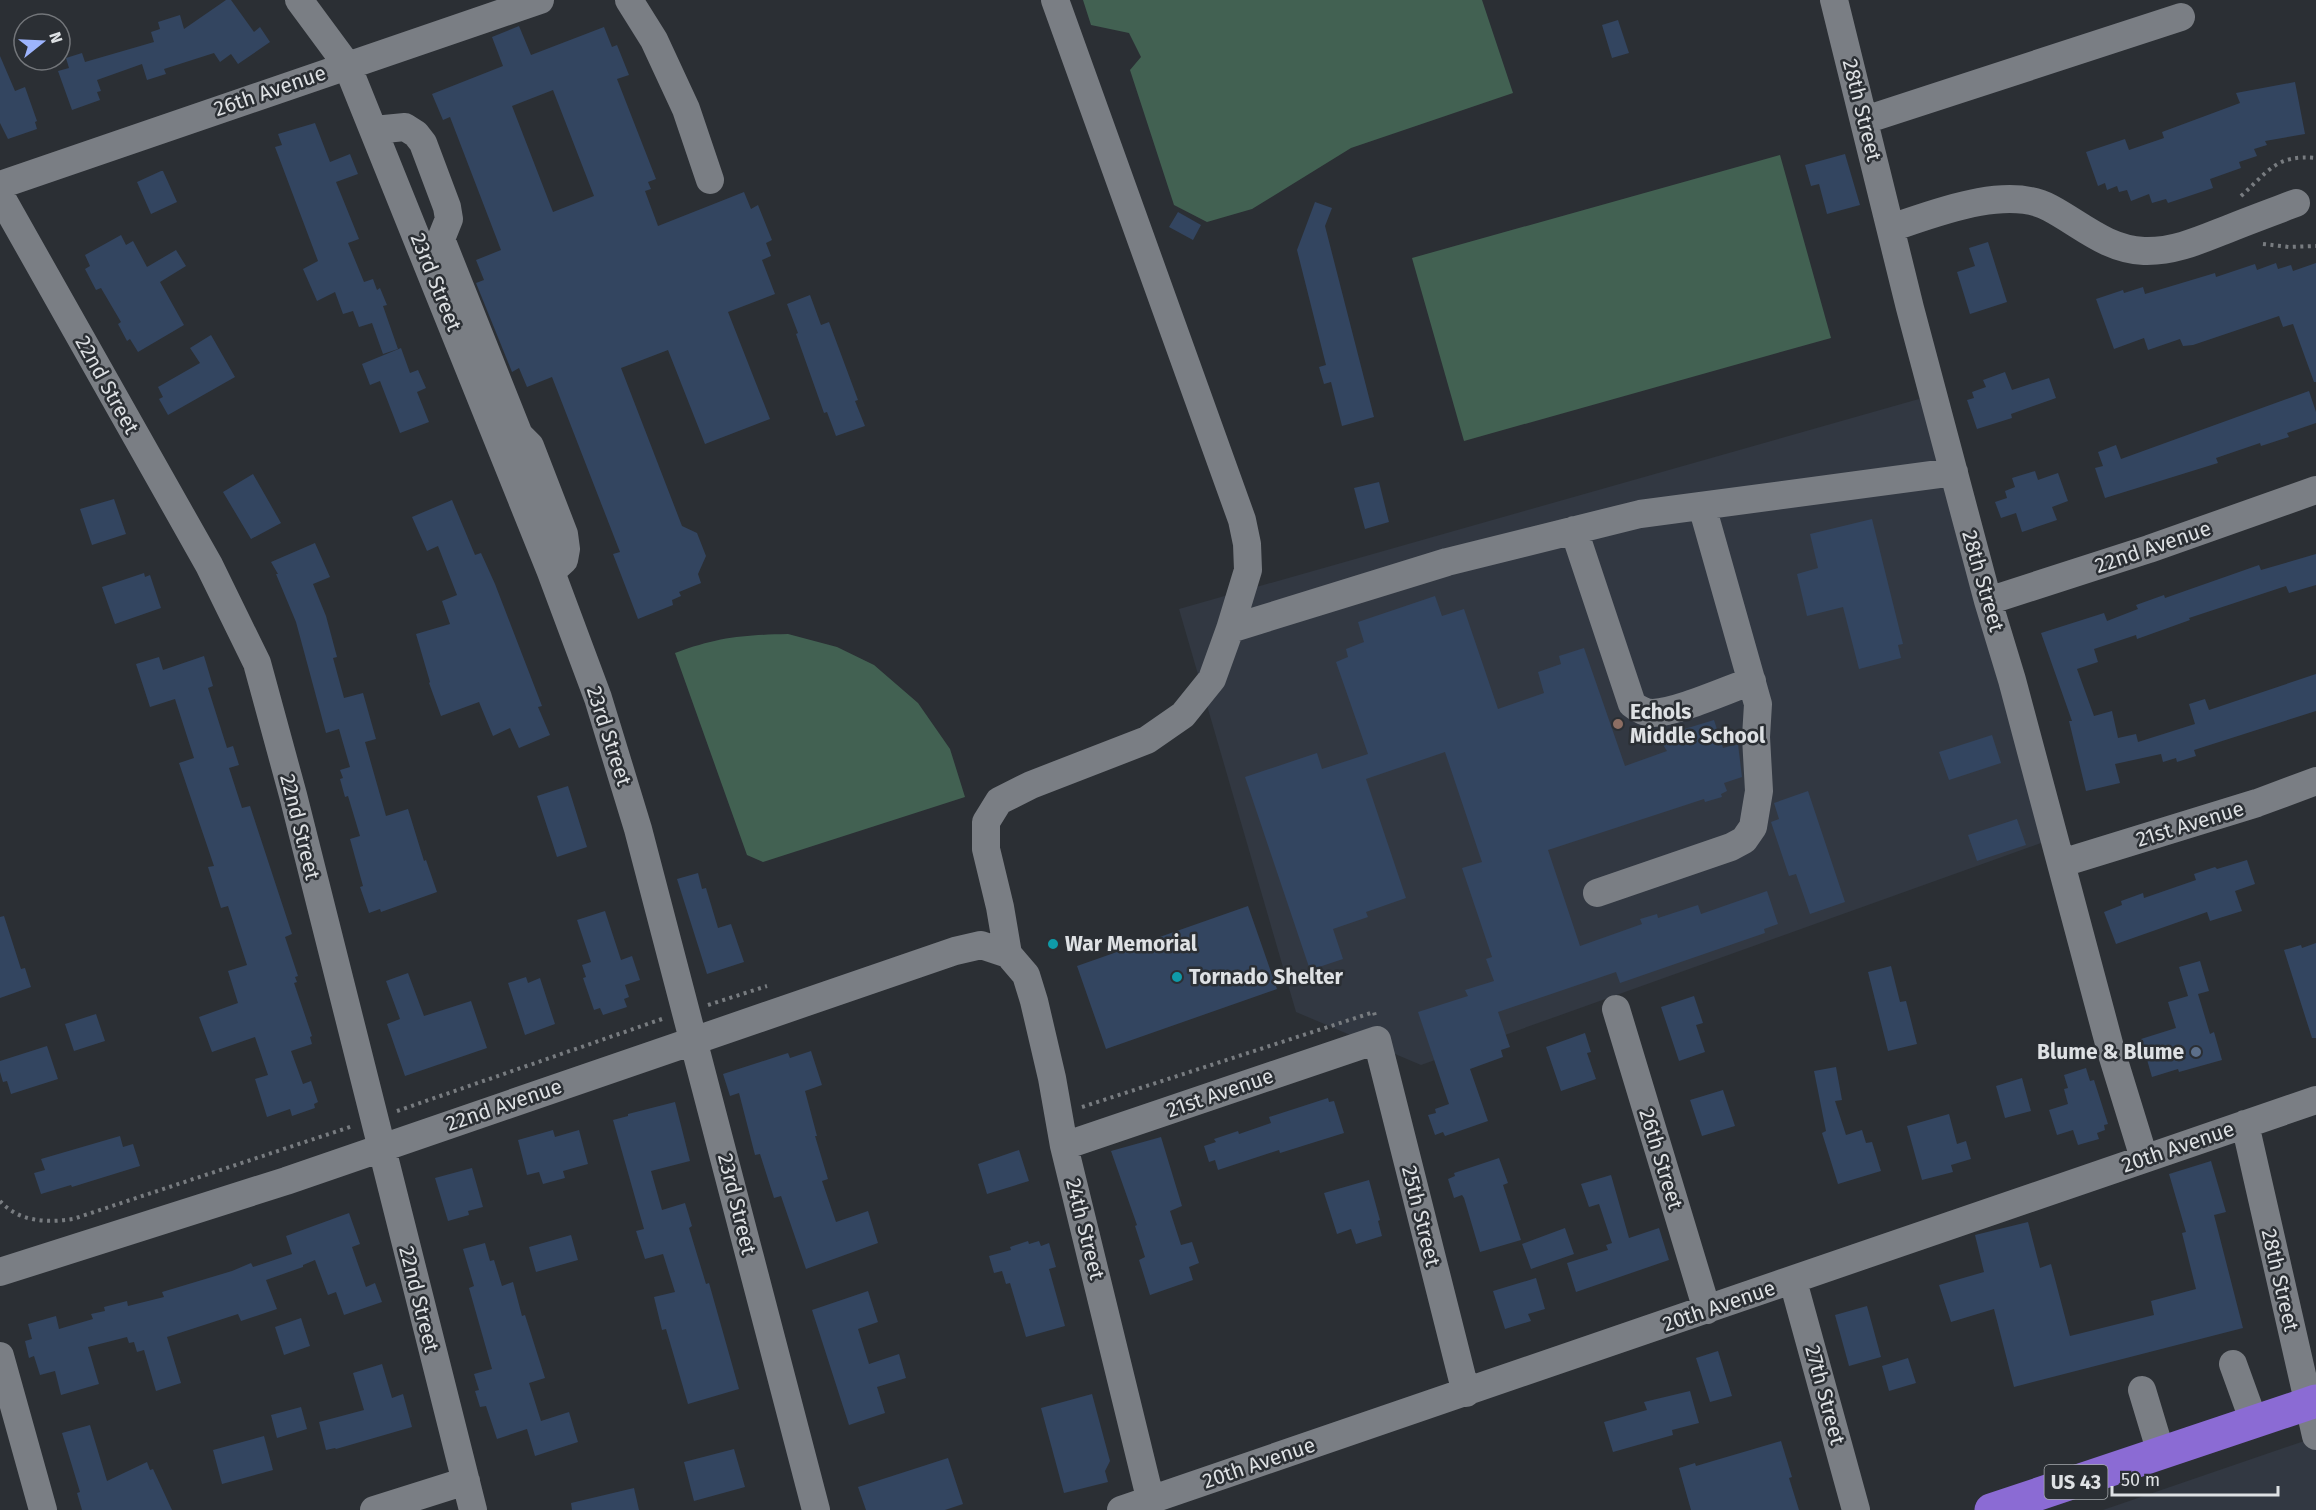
<svg xmlns="http://www.w3.org/2000/svg" width="2316" height="1510" viewBox="0 0 2316 1510" font-family="'Fira Sans',sans-serif">
<style>
.built{fill:#323842}
.green{fill:#426152}
.building{fill:#334560;fill-rule:evenodd}
.lines{fill:none;stroke-linecap:round;stroke-linejoin:round}
.path{stroke:#787c80;stroke-width:4;stroke-dasharray:3 4.5;stroke-linecap:butt}
.minor{stroke:#7a7e84;stroke-width:28}
.highway{stroke:#8b6bd4;stroke-width:33}
.education-dot{fill:#8d6e63;stroke:#2b2f34;stroke-width:2}
.culture-dot{fill:#0f9aa8;stroke:#2b2f34;stroke-width:2}
.service-dot{fill:#5c6f8a;stroke:#2b2f34;stroke-width:2}
.labels{text-anchor:middle;dominant-baseline:central;stroke-width:5;stroke-linejoin:round;paint-order:stroke}
.shield{fill:#2b2f34;stroke:#a8acaf;stroke-width:1.5}
.shield-label{font-size:20px;font-weight:bold;fill:#dee1e4}
.street-label{font-size:21px;fill:#dee1e4;stroke:#2b2f34}
.poi-label{font-size:21px;font-weight:bold;fill:#dee1e4;stroke:#2b2f34;text-anchor:start}
</style>
<rect width="100%" height="100%" fill="#2b2f34"/>
<path class="built" d="M1933 395 2055 838 1421 1065 1296 1012 1179 609Z
M2316 1437V1510H2103Z"/>
<path class="green" d="M1083 0H1482L1513 93 1351 148 1252 209 1207 222 1174 205 1130 70 1141 57 1129 33 1091 25Z
M1780 155 1831 338 1464 441 1412 258Z
M788 634 837 647 874 665 918 703 950 749 965 797 763 862 747 855 675 653C718 637 743 635 788 634Z"/>
<path class="building" d="M226 0H231L254 32 260 27 270 42 238 64 231 54 220 62 214 53 164 69 166 74 147 80 142 64 97 80 101 91 97 92 100 100 72 110 58 71 69 68 66 58 82 53 85 62 154 42 151 32 160 29 158 22 180 15 184 29Z
M1618 20 1629 53 1612 58 1602 25Z
M519 26 531 55 604 27 612 47 617 45 629 75 617 79 656 179 648 182 651 189 645 191 658 226 744 192 751 209 758 205 772 240 766 243 771 256 762 260 775 294 728 312 770 419 705 444 668 350 621 368 682 526 697 533 706 556 698 574 701 583 679 592 681 596 672 600 673 605 638 619 613 554 620 552 552 377 527 387 519 368 512 372 476 283 484 280 476 260 501 250 450 117 443 120 432 94 503 66 492 37ZM553 90 594 196 553 212 512 106Z
M0 56 15 91 25 87 37 121 35 122 37 129 8 139 0 123Z
M2295 82 2305 134 2265 141 2267 145 2254 149 2257 156 2239 162 2241 168 2210 179 2213 188 2168 203 2166 199 2152 203 2149 194 2131 201 2127 190 2119 192 2117 186 2107 190 2105 183 2098 186 2086 152 2125 139 2129 150 2164 138 2162 132 2240 103 2236 93Z
M315 123 330 162 350 154 358 174 336 182 359 239 348 243 364 282 373 279 377 290 380 288 387 305 383 306 398 349 383 354 372 323 359 327 353 311 343 314 335 292 317 301 303 269 318 261 275 147 282 145 278 134Z
M1845 154 1860 205 1827 214 1819 184 1811 186 1805 165Z
M161 171H163L177 202 151 214 137 182Z
M1315 202 1332 208 1325 226 1374 417 1342 426 1331 382 1324 384 1319 367 1326 365 1297 250Z
M1178 212 1201 225 1193 240 1169 227Z
M121 235 126 245 133 241 147 267 176 250 186 266 160 282 184 325 138 352 130 339 127 341 118 324 121 322 101 288 96 290 85 269 90 266 85 255Z
M1988 242 2007 302 1970 314 1957 272 1975 266 1969 248Z
M2276 263 2278 269 2291 265 2293 271 2316 263V382H2314L2293 324 2283 327 2279 316 2193 345 2183 346 2180 339 2148 350 2144 338 2114 349 2096 299 2123 290 2124 293 2143 287 2145 294 2215 273 2216 277 2255 264 2257 270Z
M810 295 821 325 829 322 858 400 855 401 865 426 836 436 827 412 824 413 796 334 798 333 787 304Z
M211 335 235 377 168 415 159 399 163 397 158 387 200 363 190 348Z
M401 348 410 373 418 370 426 388 417 392 429 422 400 433 380 381 370 385 362 364Z
M2005 372 2012 390 2049 378 2056 398 2011 414 2012 418 1977 429 1967 400 1974 398 1972 392 1986 387 1983 380Z
M2309 391 2316 412V423L2287 433 2289 437 2261 446 2260 443 2216 458 2218 463 2105 498 2095 468 2103 466 2098 452 2116 445 2121 459Z
M2035 471 2038 480 2058 473 2068 501 2052 507 2057 520 2022 532 2016 513 2001 518 1995 502 2007 498 2005 491 2015 487 2012 478Z
M253 474 281 523 251 539 223 492Z
M1379 482 1389 522 1365 529 1354 488Z
M114 499 126 534 92 545 80 509Z
M452 500 475 555 481 553 495 584 542 706 538 707 550 735 519 748 510 728 493 736 479 702 441 716 429 683 430 682 416 634 450 624 442 601 457 595 438 546 427 551 412 517Z
M1872 519 1903 644 1898 645 1901 658 1859 669 1843 607 1807 616 1797 574 1818 568 1810 534Z
M315 543 330 577 313 584 326 616 337 657 333 658 344 698 363 693 376 739 365 742 386 816 408 809 424 861 426 860 437 892 381 912 380 909 369 913 360 887 363 886 350 839 360 836 348 796 345 797 340 779 343 778 340 770 350 767 339 729 326 733 296 622 276 574H278L271 562Z
M2316 554V585L2289 593 2286 586 2189 618 2190 620 2137 639 2136 635 2094 649 2098 662 2077 669 2094 716 2112 711 2118 738 2136 734 2138 742 2195 724 2189 704 2205 699 2209 710 2316 674V711L2194 750 2196 756 2177 762 2176 758 2163 762 2161 754 2115 764 2120 783 2086 791 2069 721H2072L2041 633 2104 613 2107 621 2138 609 2136 605 2164 595 2165 598 2259 565 2261 570Z
M144 573 145 577 150 575 161 608 115 624 102 587Z
M1435 596 1442 616 1464 609 1498 709 1544 693 1538 672 1561 664 1559 656 1584 648 1625 766 1667 751 1658 737 1714 720 1723 748 1738 744 1742 777 1724 783 1727 791 1721 794 1722 797 1705 802 1704 799 1548 850 1580 946 1642 924 1640 919 1657 914 1658 918 1698 905 1701 914 1767 891 1778 924 1764 929 1765 933 1620 983 1616 972 1498 1012 1510 1047 1501 1050 1503 1057 1470 1069 1488 1121 1445 1136 1443 1132 1435 1135 1428 1115 1436 1113 1435 1109 1449 1104 1418 1012 1468 996 1465 990 1494 981 1486 959 1492 957 1462 868 1482 862 1445 752 1366 779 1406 898 1366 912 1368 917 1333 929 1343 959 1310 970 1245 777 1317 753 1322 769 1368 754 1336 662 1348 657 1346 649 1364 642 1358 622Z
M204 656 213 686 208 688 227 748 233 746 239 765 229 768 242 808 250 806 292 934 285 937 298 976 295 977 297 982 294 983 312 1036 310 1037 312 1044 291 1051 303 1084 311 1081 318 1102 314 1104 315 1108 292 1116 290 1109 267 1117 255 1079 268 1075 255 1037 212 1052 199 1017 238 1003 228 971 247 965 228 906 221 908 208 867 214 866 179 763 194 758 175 699 150 707 136 664 159 657 163 670Z
M1992 735 2001 763 1949 780 1939 752Z
M568 786 587 847 557 857 537 796Z
M1808 791 1845 902 1810 914 1796 874 1789 876 1771 822 1779 819 1774 803Z
M2017 819 2026 845 1977 861 1968 835Z
M2247 860 2255 884 2235 891 2242 911 2210 921 2207 912 2116 944 2104 912 2122 905 2121 901 2143 893 2144 898 2196 880 2194 874 2215 867 2217 869Z
M698 873 702 889 706 888 718 928 731 924 744 962 707 974 677 879Z
M1248 906 1277 989 1106 1049 1077 966Z
M605 911 621 960 632 956 640 980 625 985 629 997 624 999 627 1007 603 1015 600 1008 594 1010 583 978 586 977 582 965 591 962 577 920Z
M4 916 21 969 25 968 31 987 0 998V917Z
M2316 943V1038H2312L2284 950 2301 945 2302 948Z
M2200 961 2209 991 2198 994 2210 1034 2214 1032 2222 1060 2179 1072 2178 1069 2152 1077 2141 1039 2176 1028 2168 1002 2188 996 2179 967Z
M1891 966 1900 1002 1906 1001 1917 1044 1888 1051 1868 972Z
M408 973 424 1016 471 1001 487 1048 405 1076 387 1024 400 1019 386 981Z
M526 977 528 983 540 978 555 1024 525 1035 508 983Z
M1694 996 1703 1023 1696 1025 1705 1052 1679 1061 1661 1007Z
M96 1014 105 1041 74 1051 65 1024Z
M1585 1033 1591 1052 1587 1053 1596 1079 1561 1091 1546 1047Z
M47 1046 58 1079 11 1094 7 1081 3 1082 0 1072V1061Z
M811 1051 822 1085 805 1091 817 1136H815L828 1179 822 1181 836 1222 868 1211 878 1243 806 1269 781 1196 774 1198 760 1154 755 1155 739 1093 730 1096 723 1074 788 1053 790 1058Z
M1836 1067 1842 1100 1835 1101 1846 1135 1862 1130 1866 1143 1872 1142 1881 1171 1838 1184 1822 1133 1826 1131 1814 1071Z
M2086 1068 2090 1081 2094 1080 2108 1124 2104 1125 2105 1130 2097 1133 2099 1139 2078 1145 2073 1130 2057 1135 2049 1110 2068 1104 2064 1089 2068 1088 2064 1075Z
M2022 1078 2031 1111 2005 1118 1996 1086Z
M1723 1090 1735 1126 1702 1136 1690 1100Z
M1328 1098 1329 1102 1334 1101 1344 1133 1280 1153 1279 1150 1218 1170 1215 1160 1209 1162 1204 1146 1216 1142 1214 1139 1238 1131 1239 1134 1271 1123 1269 1117Z
M675 1102 690 1161 651 1171 662 1210 685 1203 692 1226 689 1228 706 1284 709 1283 739 1389 688 1404 666 1329 662 1330 654 1297 675 1292 663 1254 645 1259 636 1231 644 1229 613 1120 628 1116V1114Z
M1949 1114 1957 1144 1966 1141 1971 1159 1951 1165 1953 1172 1922 1180 1907 1126Z
M553 1130 555 1137 579 1130 588 1164 563 1171 565 1178 543 1184 539 1172 527 1175 518 1140Z
M120 1136 123 1147 133 1144 140 1166 72 1187 71 1185 41 1194 34 1173 45 1170 41 1159Z
M1161 1137 1182 1206 1170 1211 1181 1245 1192 1242 1199 1263 1189 1267 1193 1280 1150 1295 1139 1260 1145 1257 1135 1226 1137 1225 1111 1151Z
M1019 1150 1029 1181 987 1194 978 1164Z
M1499 1158 1508 1183 1503 1185 1521 1240 1480 1252 1464 1198 1462 1195 1454 1198 1448 1179 1455 1176 1454 1173Z
M2211 1161 2226 1212 2214 1215 2243 1328 2014 1387 1994 1309 1951 1322 1939 1285 1984 1272 1975 1235 2028 1222 2040 1268 2051 1264 2070 1336 2154 1315 2151 1301 2196 1289 2182 1233 2186 1232 2169 1174Z
M472 1168 483 1207 468 1211 469 1215 448 1221 435 1178Z
M1611 1175 1629 1238 1659 1228 1669 1260 1576 1292 1567 1263 1608 1250 1606 1245 1612 1243 1599 1204 1589 1207 1581 1184Z
M1369 1180 1380 1220 1378 1221 1382 1236 1356 1244 1351 1229 1337 1234 1324 1193Z
M349 1213 360 1244 352 1247 366 1287 375 1283 382 1302 344 1315 336 1292 328 1295 315 1260 303 1265V1267L266 1280 277 1309 241 1321 238 1314 167 1337 181 1383 156 1391 144 1350 137 1352 134 1342 129 1343 127 1337 88 1347 99 1384 61 1395 55 1371 40 1375 34 1356 29 1358 25 1341 32 1339 28 1324 56 1316 59 1329 93 1319 91 1314 105 1311 104 1307 127 1301 128 1306 164 1297 162 1292 232 1271 251 1263 253 1267 292 1254 286 1236Z
M1565 1228 1574 1254 1531 1269 1522 1244Z
M571 1235 578 1260 536 1272 529 1247Z
M1028 1241 1029 1244 1039 1241 1041 1246 1049 1243 1056 1267 1049 1269 1065 1326 1026 1337 1010 1283 1006 1284 1002 1271 994 1273 989 1256 1011 1250 1010 1247Z
M485 1243 490 1261 494 1260 502 1286 513 1282 522 1316 525 1315 545 1378 529 1383 541 1421 569 1412 578 1442 535 1456 527 1429 497 1439 486 1406 480 1407 475 1391 479 1390 474 1374 492 1369 469 1288 474 1286 463 1249Z
M1536 1278 1545 1309 1528 1314 1531 1321 1505 1329 1493 1291Z
M868 1291 878 1322 858 1329 869 1364 899 1354 906 1378 877 1387 885 1413 849 1425 812 1310Z
M1867 1306 1881 1357 1849 1366 1835 1315Z
M301 1318 310 1346 284 1355 275 1327Z
M1718 1351 1732 1396 1710 1402 1696 1358Z
M1908 1358 1916 1383 1889 1391 1882 1366Z
M382 1364 392 1398 403 1394 412 1427 336 1449 335 1448 326 1450 319 1422 364 1410 353 1373Z
M1690 1391 1699 1423 1672 1430 1673 1435 1613 1452 1604 1422 1647 1410 1644 1402Z
M1092 1394 1110 1461 1105 1471 1108 1482 1064 1493 1041 1408Z
M301 1407 307 1429 277 1438 271 1415Z
M90 1425 107 1481 147 1462 150 1470 153 1469 172 1510H82L77 1493 80 1492 62 1433Z
M264 1436 273 1470 222 1484 213 1450Z
M1781 1441 1792 1477 1789 1478 1799 1510H1691L1679 1468 1695 1463 1696 1466Z
M734 1449 745 1487 694 1501 684 1462Z
M948 1458 963 1504 945 1510H866L858 1487Z
M634 1488 639 1510H572L571 1503Z"/>
<g class="lines">
<path class="path" d="M2241 196C2268 172 2276 154 2316 158
M2263 244 2289 247 2316 246
M708 1005 767 986
M1082 1107 1374 1012 1375 1016
M397 1111 662 1019
M0 1201C19 1222 47 1223 73 1219L353 1126"/>
<path class="minor" d="M299 0 347 65 551 572 598 698 638 829 816 1510
M629 0 654 40 686 109 710 180
M1834 0 1910 308 1988 601 2012 680 2111 1051 2144 1158
M1865 120 2181 17
M374 130 405 127 416 134 423 143 447 207 449 219 441 239 426 251
M0 185 540 0
M0 195 209 565 257 663 293 795 473 1510
M1891 228C1933 214 2007 184 2050 208 2082 225 2106 249 2144 251 2172 252 2198 241 2223 231 2247 221 2272 212 2296 203
M441 239 519 435
M503 432 508 430 519 435 530 446 564 534 566 549 564 560 551 572
M1574 530 1632 704C1638 709 1645 713 1653 713 1678 712 1726 690 1752 681
M1988 601 2149 549 2316 490
M1230 629 1447 562 1640 514 1954 472
M2062 863 2257 803 2316 781
M1597 893 1731 847 1744 840 1753 827 1759 791 1756 737 1758 704 1702 506
M1008 954 1000 907 986 849V822L999 801 1031 785 1147 740 1183 715 1212 679 1230 629 1248 570 1247 544 1242 520 1055 0
M1008 954 1026 975 1034 1001 1052 1078 1064 1146 1153 1510
M1616 1009 1707 1310
M2245 1124 2316 1436
M1064 1146 1377 1040 1466 1393
M0 1272 286 1181 955 951 981 945 1008 954
M1793 1281 1856 1510
M0 1356 43 1510
M2233 1364 2254 1422
M2142 1390 2161 1453
M374 1510 466 1481
M1121 1510 2316 1100"/>
<path class="highway" d="M1991 1510 2316 1401"/>
</g>
<circle class="education-dot" cx="1618" cy="724" r="6"/>
<g class="culture-dot">
<circle cx="1053" cy="944" r="6"/>
<circle cx="1177" cy="977" r="6"/>
</g>
<circle class="service-dot" cx="2196" cy="1052" r="6"/>
<g class="labels">
<rect class="shield" x="2044.5" y="1465" width="63" height="34" rx="4.5"/>
<g class="shield-label">
<text x="2076" y="1482">US 43</text>
</g>
<g class="street-label">
<text transform="translate(270 91) rotate(-19)">26th Avenue</text>
<text transform="translate(1862 110) rotate(76)">28th Street</text>
<text transform="translate(436 282) rotate(68)">23rd Street</text>
<text transform="translate(107 385) rotate(61)">22nd Street</text>
<text transform="translate(2153 547) rotate(-19)">22nd Avenue</text>
<text transform="translate(1983 581) rotate(74)">28th Street</text>
<text transform="translate(609 736) rotate(72)">23rd Street</text>
<text transform="translate(2190 824) rotate(-17)">21st Avenue</text>
<text transform="translate(300 827) rotate(76)">22nd Street</text>
<text transform="translate(1220 1093) rotate(-19)">21st Avenue</text>
<text transform="translate(504 1105) rotate(-19)">22nd Avenue</text>
<text transform="translate(2178 1147) rotate(-19)">20th Avenue</text>
<text transform="translate(1661 1159) rotate(73)">26th Street</text>
<text transform="translate(737 1204) rotate(76)">23rd Street</text>
<text transform="translate(1421 1216) rotate(76)">25th Street</text>
<text transform="translate(1085 1229) rotate(76)">24th Street</text>
<text transform="translate(2280 1280) rotate(77)">28th Street</text>
<text transform="translate(419 1299) rotate(76)">22nd Street</text>
<text transform="translate(1719 1306) rotate(-19)">20th Avenue</text>
<text transform="translate(1825 1395) rotate(75)">27th Street</text>
<text transform="translate(1259 1463) rotate(-19)">20th Avenue</text>
</g>
<g class="poi-label">
<text x="1630" y="712">Echols<tspan x="1630" dy="24">Middle School</tspan></text>
<text x="1065" y="944">War Memorial</text>
<text x="1189" y="977">Tornado Shelter</text>
<text x="2184" y="1052" text-anchor="end">Blume &amp; Blume</text>
</g>
</g>
<g transform="translate(42 42) rotate(72)"><circle r="28" fill="#2b2f34" stroke="#73767a" stroke-width="1.5"/>
<path d="M0-4.5L10 22L0 15L-10 22Z" fill="#9db4fd"/>
<text y="-9" font-size="16" font-weight="bold" text-anchor="middle" fill="#dee1e4">N</text>
</g>
<path d="M2112 1486v9h166v-9" fill="none" stroke="#dee1e4" stroke-width="3"/>
<text x="2121" y="1486" font-size="18" fill="#dee1e4" stroke="#2b2f34" stroke-width="4.5" paint-order="stroke">50 m</text>
</svg>
